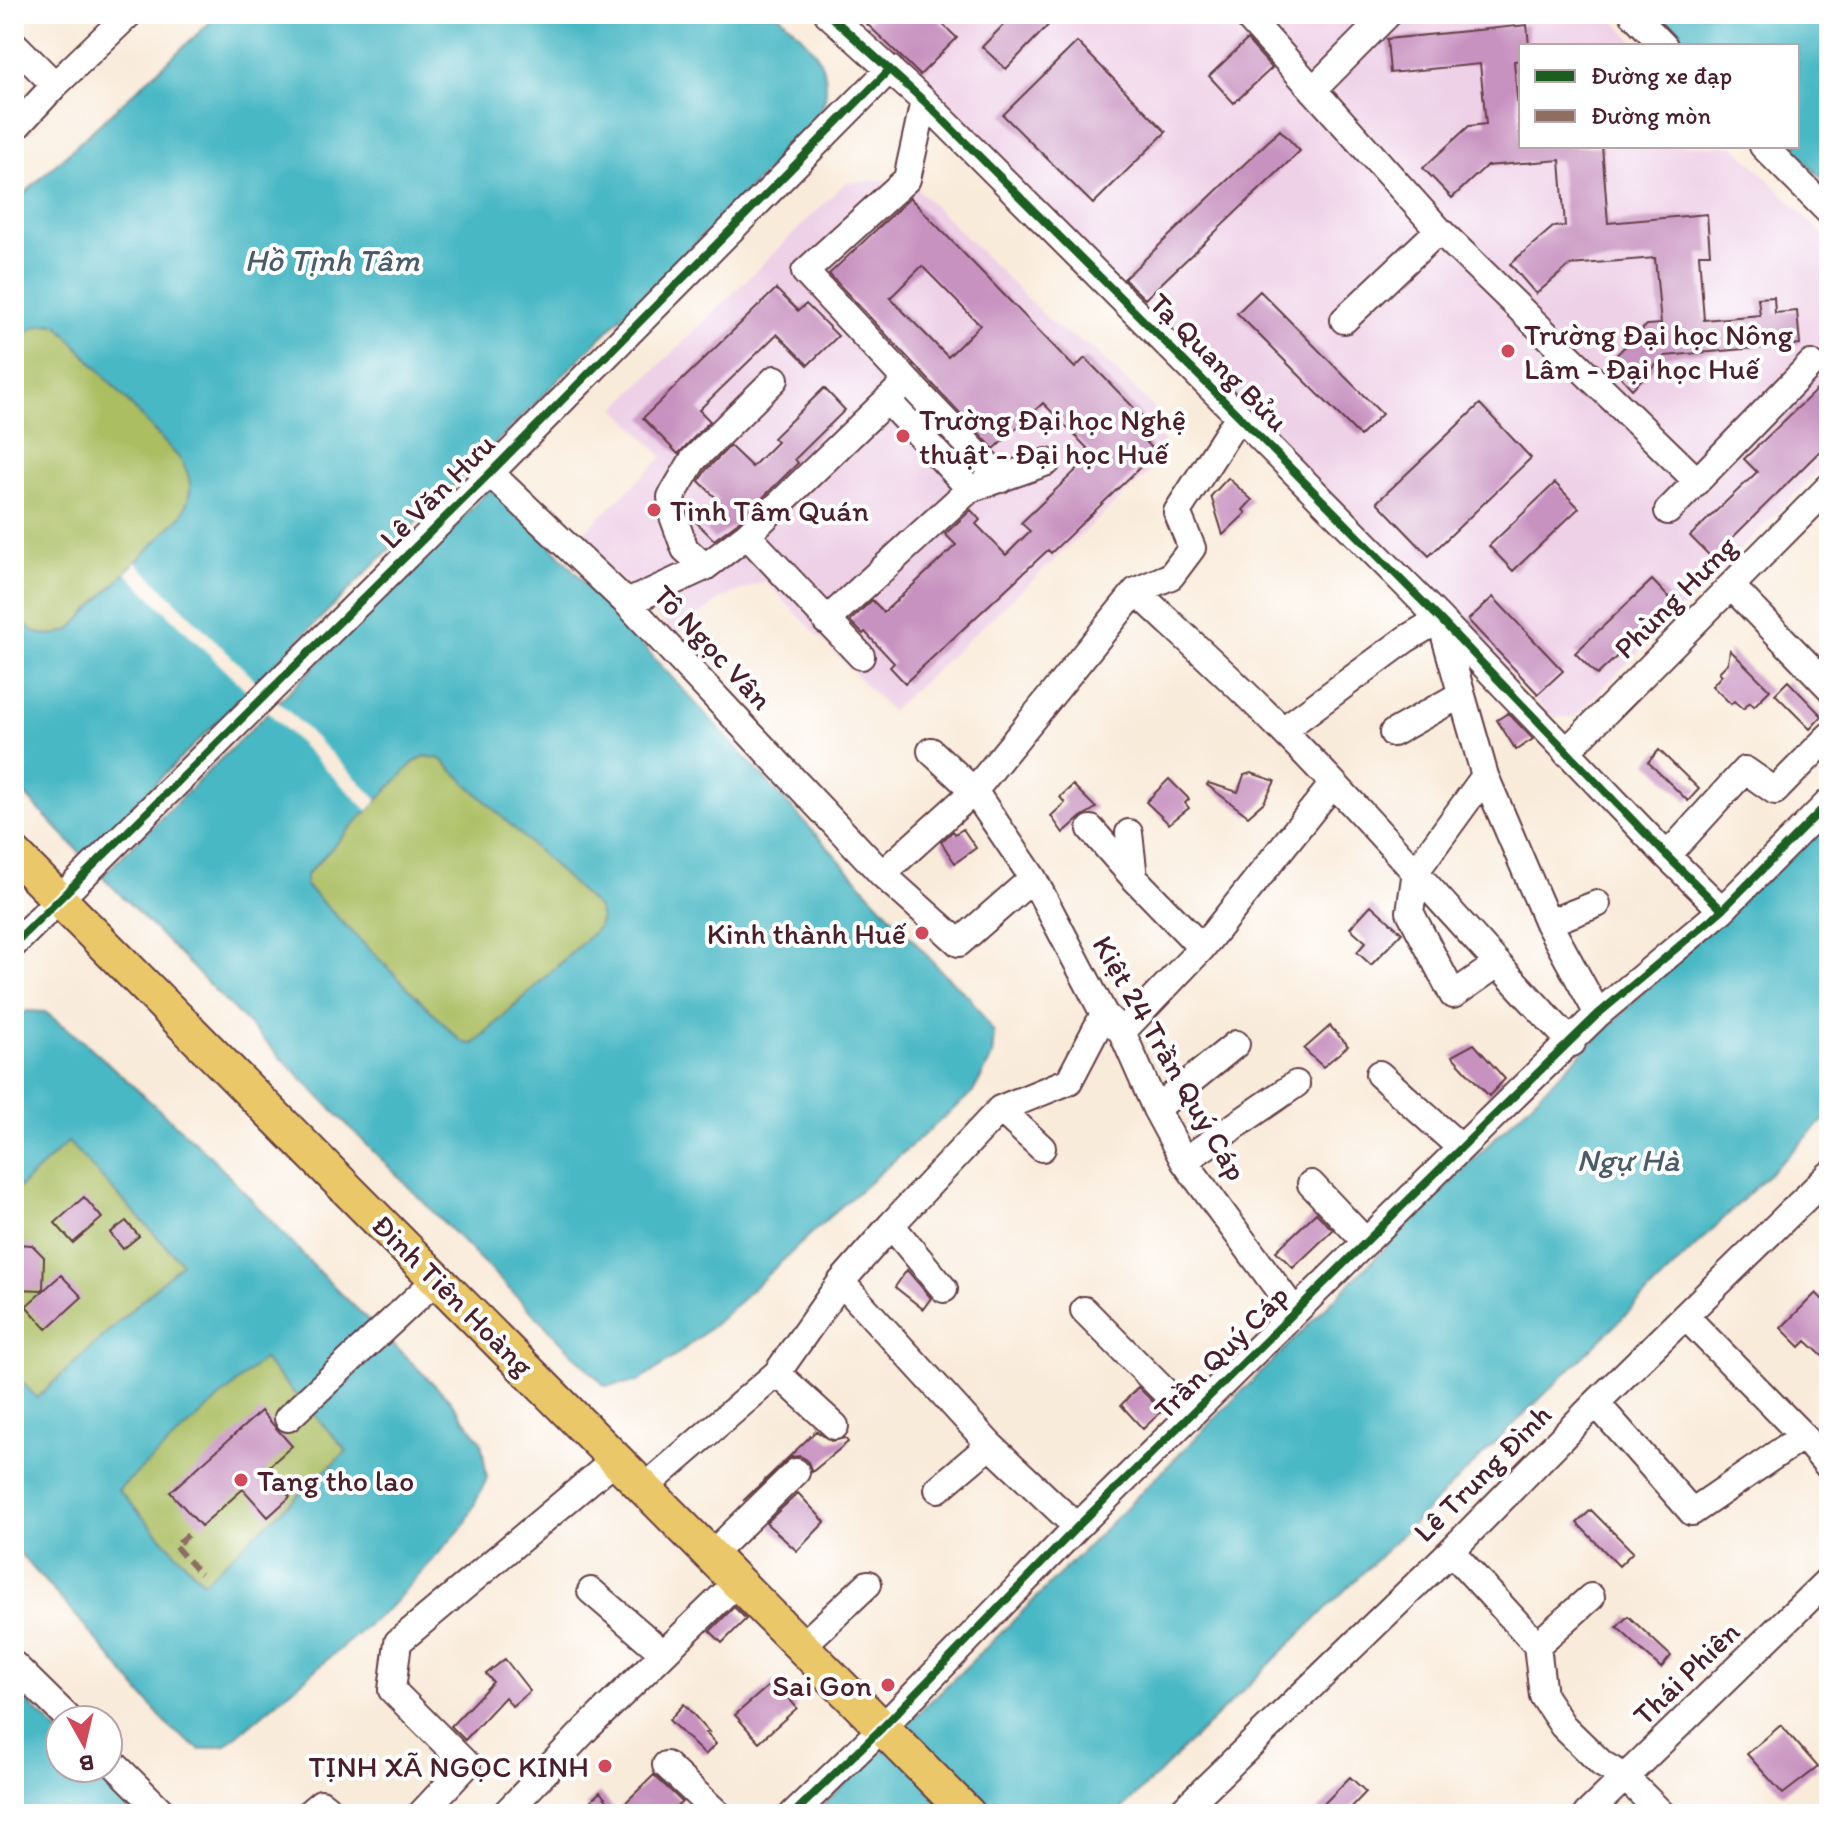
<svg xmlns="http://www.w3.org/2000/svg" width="1843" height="1828" viewBox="0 0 1843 1828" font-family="Itim,sans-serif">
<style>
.built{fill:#eed0e7}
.green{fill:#abbe62;stroke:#7a6e46;stroke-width:2}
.water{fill:#4ab8c5;stroke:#4a6c78;stroke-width:2;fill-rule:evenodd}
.pier{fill:#f9ebda}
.building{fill:#c892c0;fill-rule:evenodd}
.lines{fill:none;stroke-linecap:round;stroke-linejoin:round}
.minor-casing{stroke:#643e45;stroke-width:30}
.major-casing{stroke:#643e45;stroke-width:38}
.minor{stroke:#fff;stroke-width:26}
.major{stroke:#eac769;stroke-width:34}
.quiet{stroke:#8d6e63;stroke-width:6;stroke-dasharray:12 6;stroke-linecap:butt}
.cycleway-casing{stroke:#fff;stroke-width:13}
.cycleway{stroke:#1b5e20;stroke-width:8}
.poi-dot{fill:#d1495b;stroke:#fff;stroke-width:3}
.labels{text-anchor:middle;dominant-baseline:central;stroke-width:8;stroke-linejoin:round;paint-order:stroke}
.poi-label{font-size:30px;fill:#4a1f2b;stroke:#fff;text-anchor:start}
.street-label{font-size:30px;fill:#4a1f2b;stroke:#fff}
.water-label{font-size:32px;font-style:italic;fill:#4a5c69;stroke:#fff}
</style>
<rect width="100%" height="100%" fill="#fff"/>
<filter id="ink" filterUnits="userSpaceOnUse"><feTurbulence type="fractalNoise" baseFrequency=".0125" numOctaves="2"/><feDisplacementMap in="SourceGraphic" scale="16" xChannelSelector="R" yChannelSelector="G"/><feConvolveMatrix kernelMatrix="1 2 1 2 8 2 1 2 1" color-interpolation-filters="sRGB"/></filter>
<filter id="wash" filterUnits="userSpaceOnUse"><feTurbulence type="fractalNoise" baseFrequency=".006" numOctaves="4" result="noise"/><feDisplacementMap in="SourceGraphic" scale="32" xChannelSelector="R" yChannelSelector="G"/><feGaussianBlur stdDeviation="1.8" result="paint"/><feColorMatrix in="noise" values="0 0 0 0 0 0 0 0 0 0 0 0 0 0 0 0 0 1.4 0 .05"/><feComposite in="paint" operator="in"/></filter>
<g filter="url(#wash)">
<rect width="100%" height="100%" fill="#f9ebda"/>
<path class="built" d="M843 14H1608L1638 46H1521V146H1735L1829 241V460L1574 717H1552L905 67Z
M907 179 1056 327 1092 348 1161 415 1164 458 891 711 765 581 720 599 676 635 579 537 663 457 616 408 846 182Z"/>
<path class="green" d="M43 324 58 325 180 459C194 480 193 494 181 516L69 631C41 639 35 635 14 615V344L27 331Z
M425 756 441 759 599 908 601 917 597 929 473 1044H465L460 1040 306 886V875L413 763Z
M68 1141 182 1263 37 1398 14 1374V1192Z
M262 1358 348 1451 203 1583 118 1490Z"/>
<path class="water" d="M219 14H778C803 38 832 58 825 98 823 109 813 121 807 131L83 856 14 783V615C35 635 41 639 69 631L181 516C193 494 194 480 180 459L58 325C38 321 28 331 14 344V203Z
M1657 14H1829V186L1789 146H1797V46H1689Z
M490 488 542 536 943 973 970 998 994 1033 992 1057 973 1092 829 1217 716 1323 674 1357 638 1382 605 1386 102 876 436 547ZM425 756 441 759 598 908 601 918 597 929 474 1044 465 1043 460 1040 306 886V875L413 763Z
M1829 810V1115L1117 1814H814L998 1636 1491 1142Z
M27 1011 45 1012 89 1046 210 1156 320 1273 448 1398 481 1441 487 1478 465 1524 393 1604 226 1745 200 1750 169 1727 78 1618 14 1547V1374L37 1398 182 1263 68 1142 14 1192V1019ZM263 1359 347 1451 203 1582 118 1490Z
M14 1689 60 1734V1768H94L141 1814H14Z"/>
<path class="pier" d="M136 562 260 685 250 694 126 573Z
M276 699 378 800 368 811 265 709Z"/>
<g id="blocks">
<path class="building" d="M876 14H932L957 38 920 75 867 24Z
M1014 14H1059L1006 69 982 47Z
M1527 25 1529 46H1521V60L1514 61 1521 146H1602L1608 223 1707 214 1710 254H1699L1704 320 1760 315 1758 298 1774 297 1775 313 1797 311 1800 344 1665 356 1632 389 1608 363 1647 325 1661 324 1655 258 1570 265 1536 294 1510 264 1553 227 1565 226 1560 160 1486 166 1452 198 1423 168 1469 126 1486 124 1480 64 1390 73 1387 39Z
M1247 40 1272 68 1234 103 1209 76Z
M1077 42 1166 132 1093 204 1003 115Z
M1280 130 1300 151 1145 299 1124 279Z
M910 198 1075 368 1085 358 1142 416 1131 426 1156 452 1051 553 1048 550 905 683 890 667 894 663 865 632 863 634 850 621 872 600 884 612 956 545 945 534 971 510 980 520 976 524 1006 555 1030 531 1021 523 1093 454 1043 403 994 449 829 274ZM922 266 980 325 948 357 890 298Z
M776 289 798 311 806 304 838 336 808 365 777 334 699 410 710 421 678 454 643 418Z
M1260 291 1382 414 1360 436 1237 313Z
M1829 378V442L1712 558 1690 536 1757 472 1744 459Z
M824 388 845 410 795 459 798 463 737 523 714 540 696 522 718 500 699 481 706 470 730 446 752 467 777 442 773 438Z
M1480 404 1531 458 1429 556 1377 502Z
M1228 478 1252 500 1243 510 1246 513 1223 535 1211 496Z
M1555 483 1579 508 1513 571 1489 546Z
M1652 580 1674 603 1597 675 1575 653Z
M1493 597 1563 671 1538 694 1468 620Z
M1730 650 1770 690 1754 706 1750 702 1743 709 1734 701 1731 704 1712 686 1722 675 1719 672 1728 663Z
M1788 681 1822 716 1810 729 1775 694Z
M1508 713 1533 739 1516 750 1497 720Z
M1659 750 1699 789 1688 801 1648 762Z
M1251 773 1275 781 1264 802 1248 816 1207 785 1208 783 1238 792 1244 775Z
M1169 779 1189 799 1185 803 1189 808 1169 824 1146 802Z
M1073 785 1096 808 1081 817 1063 833 1051 816 1065 803 1060 797Z
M963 829 976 848 955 863 941 842 953 831 955 834Z
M1371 905 1402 933 1371 965 1357 952 1366 942 1350 928Z
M1330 1026 1348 1046 1323 1067 1304 1049Z
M1474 1044 1505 1079 1489 1096 1452 1056Z
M84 1197 102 1218 73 1243 55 1223Z
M1316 1213 1333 1230 1293 1268 1276 1251Z
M126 1221 139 1236 123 1249 110 1233Z
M14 1244 32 1245 44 1257 43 1290 14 1289Z
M907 1270 931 1298 923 1309 895 1287Z
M61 1275 82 1297 47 1329 26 1306Z
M1816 1293 1829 1306V1362L1806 1341 1800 1347 1781 1328Z
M1138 1387 1162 1411 1143 1429 1121 1405Z
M261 1411 292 1446 265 1470 290 1497 268 1517 243 1489 201 1526 170 1492Z
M816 1431 831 1441 845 1438 848 1442 812 1472 807 1460 800 1456 791 1457 743 1501Z
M798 1493 825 1522 797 1551 766 1523Z
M1591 1510 1633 1552 1619 1566 1577 1523Z
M734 1607 746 1619 722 1643 710 1631Z
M1628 1616 1671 1656 1661 1668 1617 1627Z
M505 1659 530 1691 512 1706 505 1697 465 1740 451 1726 493 1682 486 1674Z
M774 1681 797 1708 759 1742 735 1715Z
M684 1704 709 1732 706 1733 716 1744 705 1755 669 1720Z
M1781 1725 1818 1767 1783 1794 1747 1754Z
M654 1775 682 1802 669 1814H594L586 1805 600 1792 616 1812Z
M1350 1777 1366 1792 1345 1814H1314Z"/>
</g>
</g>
<g filter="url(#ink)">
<use href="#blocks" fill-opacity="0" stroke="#643e45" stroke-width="2"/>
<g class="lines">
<g class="minor-casing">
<path id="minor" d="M828 14 924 101 1239 416 1440 619 1667 856 1722 910
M1245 14 1439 230 1697 481
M1633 14 1664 46
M14 44 55 85
M1313 90 1388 14
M14 129 55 85 129 14
M1763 146 1829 212
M1344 320 1439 230
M907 381 1001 479
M887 400 970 489
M490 473 627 603 882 874 959 943 1033 878
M1668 511 1811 364
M747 535 861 656
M705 567 685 549 673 516 671 497 693 460 775 379
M1731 586 1829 687
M1136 591C1185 637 1235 682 1282 730 1383 831 1473 941 1572 1043
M627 603 705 567 747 535 907 381 805 272 907 179 924 101
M826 621 970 489 1047 462
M1283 730 1406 639 1440 619 1485 776 1548 923 1598 1014
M1393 733 1460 695
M931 751 974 791 1033 878 1104 1014 1122 1032 1156 1109 1184 1161 1295 1312
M1566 752 1829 487
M1485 776 1416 871 1410 912 1453 995 1496 965
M1091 829 1134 878 1202 948
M1129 833 1134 878
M1667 856 1745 770 1775 791 1829 736
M882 874 974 791 1136 591 1171 576 1192 548 1177 512 1239 416
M1548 923 1597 904
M14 944 490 473 890 69
M1122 1032 1202 948 1333 784
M1379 1074 1461 1148
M1000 1109 1042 1148
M1156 1109 1236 1044
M1184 1161 1296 1084
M1311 1184 1366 1242
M891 1225 944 1289
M841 1282 990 1445 1077 1527
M1084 1310 1190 1417
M1686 1317 1803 1436 1829 1467
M777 1373 835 1426
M1596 1403 1692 1512 1803 1436
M288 1418 437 1279
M644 1488 777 1373 841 1282 891 1225 1000 1109 1069 1081 1104 1014
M938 1489 990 1445
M1451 1551 1537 1645 1543 1696 1563 1726 1602 1764 1625 1777 1662 1814
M711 1555 796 1472
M591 1591 656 1647
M1537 1645 1591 1597
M802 1646 868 1584
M14 1665 70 1720
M108 1758 164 1814
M666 1765 718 1814
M308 1814 321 1803 335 1814
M421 1814 467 1765 392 1690 398 1642 616 1459
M505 1814 586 1729 737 1582
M793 1814 882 1728 1077 1527 1461 1148 1598 1014 1722 910 1829 802
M1179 1814 1451 1551 1596 1403 1829 1175
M1587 1814 1829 1579"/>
</g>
<g class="major-casing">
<path id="major" d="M14 854 968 1814"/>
</g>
<use href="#minor" class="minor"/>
<use href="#major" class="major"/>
<path class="quiet" d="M188 1535 175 1546 200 1574"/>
<g class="cycleway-casing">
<path id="cycleway" d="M828 14 924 101 1239 416 1440 619 1667 856 1722 910
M14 944 490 473 890 69
M793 1814 882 1728 1077 1527 1461 1148 1598 1014 1722 910 1829 802"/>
</g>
<use href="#cycleway" class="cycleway"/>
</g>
</g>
<g class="poi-dot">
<circle cx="1508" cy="351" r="8"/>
<circle cx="903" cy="436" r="8"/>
<circle cx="654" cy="510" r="8"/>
<circle cx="922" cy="933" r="8"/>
<circle cx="241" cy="1480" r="8"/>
<circle cx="888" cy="1685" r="8"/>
<circle cx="605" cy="1766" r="8"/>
</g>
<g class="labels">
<g class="poi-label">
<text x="1524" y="334">Trường Đại học Nông<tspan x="1524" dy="34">Lâm - Đại học Huế</tspan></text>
<text x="919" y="419">Trường Đại học Nghệ<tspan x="919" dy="34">thuật - Đại học Huế</tspan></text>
<text x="670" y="510">Tinh Tâm Quán</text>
<text x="906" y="933" text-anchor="end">Kinh thành Huế</text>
<text x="257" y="1480">Tang tho lao</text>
<text x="872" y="1685" text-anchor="end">Sai Gon</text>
<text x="589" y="1766" text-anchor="end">TỊNH XÃ NGỌC KINH</text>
</g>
<g class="street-label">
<text transform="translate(1219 362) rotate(45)">Tạ Quang Bửu</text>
<text transform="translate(437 491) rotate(-45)">Lê Văn Hưu</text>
<text transform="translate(1675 597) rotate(-45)">Phùng Hưng</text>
<text transform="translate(713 647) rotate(47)">Tô Ngọc Vân</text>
<text transform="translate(1170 1058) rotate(60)">Kiệt 24 Trần Quý Cáp</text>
<text transform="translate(453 1295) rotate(45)">Đinh Tiên Hoàng</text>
<text transform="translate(1221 1352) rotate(-45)">Trần Quý Cáp</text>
<text transform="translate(1482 1473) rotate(-45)">Lê Trung Đình</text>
<text transform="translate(1686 1673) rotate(-44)">Thái Phiên</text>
</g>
<g class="water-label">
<text x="332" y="260">Hồ Tịnh Tâm</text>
<text x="1628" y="1160">Ngự Hà</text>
</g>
</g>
<rect width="1843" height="1828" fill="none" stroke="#fff" stroke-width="48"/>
<rect x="1519" y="44" width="280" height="104" fill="#ffffff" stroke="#b7a5aa" stroke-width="2"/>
<rect x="1535" y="70" width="40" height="12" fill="#1b5e20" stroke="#b7a5aa" stroke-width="2"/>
<text x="1591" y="84" font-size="24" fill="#4a1f2b">Đường xe đạp</text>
<rect x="1535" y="110" width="40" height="12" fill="#8d6e63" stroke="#b7a5aa" stroke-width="2"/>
<text x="1591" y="124" font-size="24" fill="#4a1f2b">Đường mòn</text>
<g transform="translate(84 1744) rotate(172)"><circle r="38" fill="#ffffff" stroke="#b7a5aa" stroke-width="2"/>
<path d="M0-6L14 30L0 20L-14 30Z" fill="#d1495b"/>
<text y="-12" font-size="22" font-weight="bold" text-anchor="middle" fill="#4a1f2b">B</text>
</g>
</svg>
